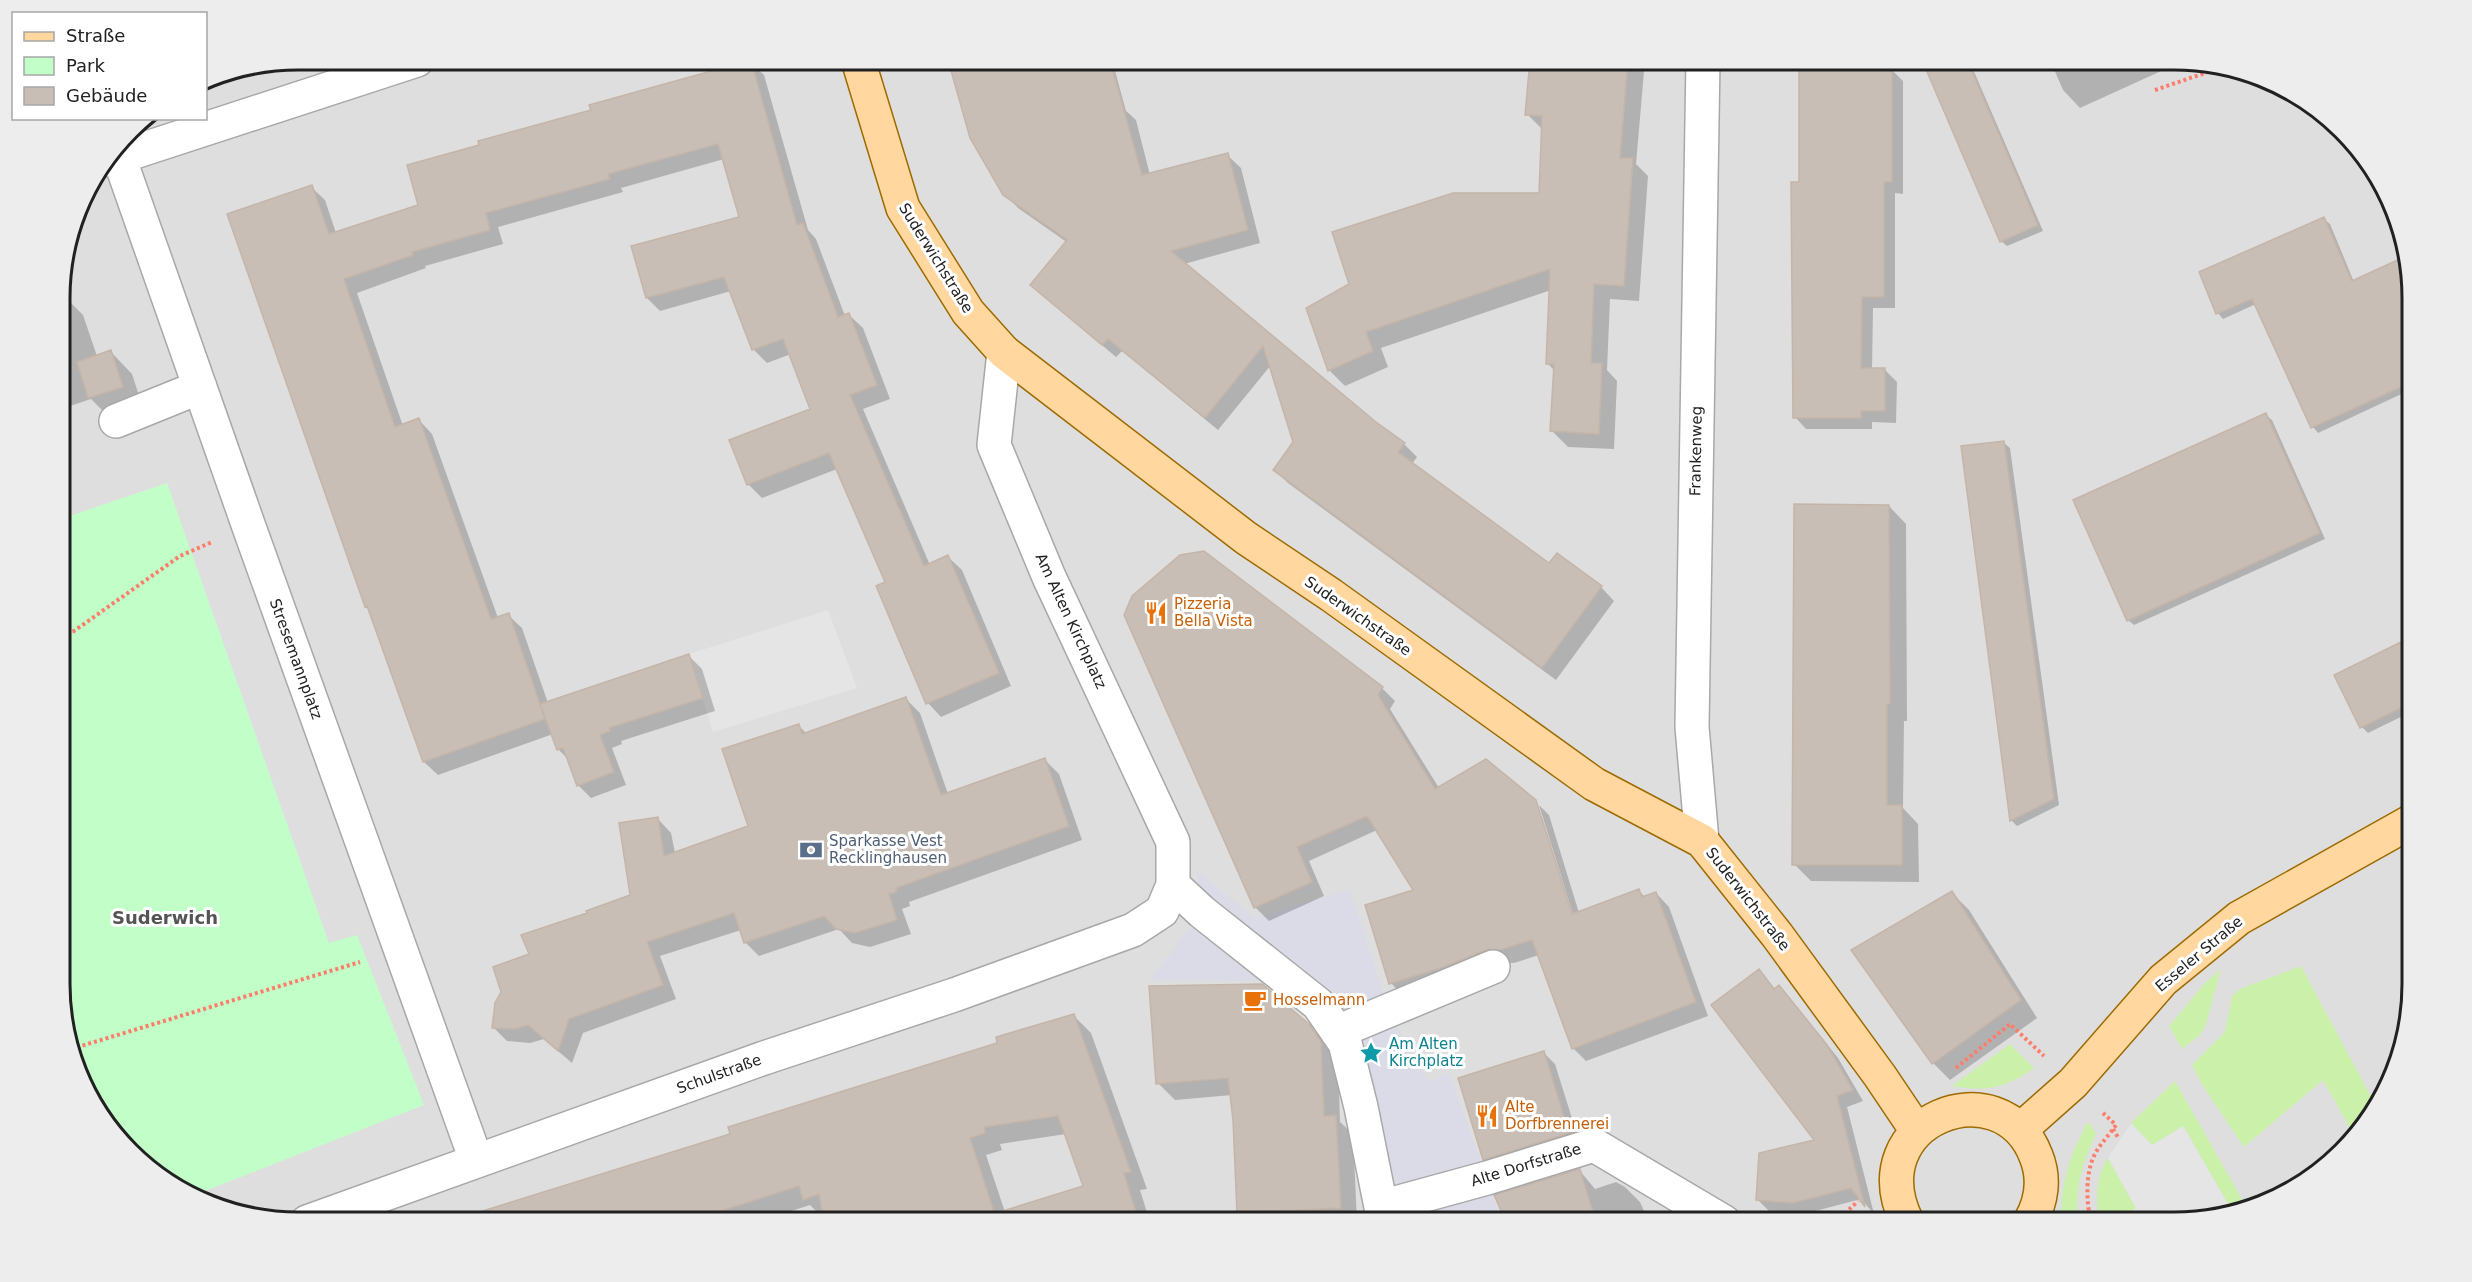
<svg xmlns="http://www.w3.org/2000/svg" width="2472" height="1282" viewBox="0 0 2472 1282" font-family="'DejaVu Sans',sans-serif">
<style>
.residential{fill:#dfdede}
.grass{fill:#cbf0aa}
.park{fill:#c2fec8}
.parking{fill:#e5e5e5}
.plaza{fill:#dbdbe8}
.shadow{fill:#0003;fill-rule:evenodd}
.building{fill:#c8beb6;stroke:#c5b5a8;stroke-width:1.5;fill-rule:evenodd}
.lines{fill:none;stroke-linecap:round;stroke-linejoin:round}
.minor-casing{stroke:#a8a8a8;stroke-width:36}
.major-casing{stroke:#9e6b00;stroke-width:36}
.path{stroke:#ff7c6b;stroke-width:4;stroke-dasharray:3 3;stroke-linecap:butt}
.minor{stroke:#fff;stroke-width:33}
.major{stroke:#ffd79f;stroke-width:33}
.labels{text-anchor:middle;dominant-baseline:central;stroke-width:6;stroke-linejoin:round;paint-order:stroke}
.street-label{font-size:15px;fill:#212121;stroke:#fff}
.food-label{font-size:15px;fill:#c56008;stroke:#fff;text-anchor:start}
.service-label{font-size:15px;fill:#4e5e75;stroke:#fff;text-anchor:start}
.culture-label{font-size:15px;fill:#0d838f;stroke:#fff;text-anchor:start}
.quarter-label{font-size:18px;font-weight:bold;fill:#545454;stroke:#fff}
.rim{fill:none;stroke:#212121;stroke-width:3}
</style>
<rect width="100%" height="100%" fill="#f2efe7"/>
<path class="residential" d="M299 60H2173L2279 84 2330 119 2372 166 2410 268 2412 984 2388 1089 2353 1140 2306 1182 2250 1209 2189 1222H299L193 1198 109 1128 78 1074 62 1015 61 283 84 193 141 119 206 118V79Z"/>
<path class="grass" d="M2301 966 2376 1106 2355 1137 2323 1080 2244 1147 2203 1086 2192 1065 2225 1032 2232 996 2240 989Z
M2221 969 2206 1024 2200 1035 2182 1049 2169 1026 2206 982Z
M2010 1044 2034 1068C2004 1089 1987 1092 1952 1086Z
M2175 1081 2248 1210 2233 1213 2184 1127 2152 1145 2131 1123Z
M2090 1123 2096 1134C2083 1162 2073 1190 2079 1222H2061C2060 1198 2066 1167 2076 1146 2079 1138 2083 1132 2086 1124Z
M2108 1158 2136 1208 2115 1222H2100C2095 1201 2096 1176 2108 1158Z"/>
<path class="park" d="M167 483 329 943 357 935 424 1105 192 1196 109 1128 78 1074 62 1015 61 519Z"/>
<path class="parking" d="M828 610 857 688 713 732 689 654Z
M2131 1123 2152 1145 2183 1126 2233 1213 2189 1222H2115L2136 1208 2108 1158Z"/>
<path class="plaza" d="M1196 870 1255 918 1350 889 1389 1010 1420 1068 1429 1082 1449 1073 1487 1178 1501 1222H1367L1345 1112 1327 1037 1271 981 1150 980 1202 912Z"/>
<path class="shadow" d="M950 60H1112L1126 111 1136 120 1150 175 1227 155 1241 168 1260 243 1184 264 1376 423 1404 444 1417 457 1412 464 1550 565 1557 555 1601 587 1614 601 1556 680 1288 483 1275 470 1295 442 1271 365 1218 430 1122 351 1116 357 1046 298 1068 243 1018 208 1005 194Z
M1531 60H1645L1636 164 1648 176 1639 301 1610 299 1607 370 1617 381 1614 449 1568 447 1552 431 1555 371 1547 363 1551 290 1381 348 1388 367 1345 386 1329 370 1307 309 1540 195 1543 130 1527 114Z
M1924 60H1969L2043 231 2007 246 2001 241Z
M2050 60H2173L2181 62 2080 108 2063 90Z
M750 61 764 75 808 230 816 239 845 316 849 315 863 328 890 399 863 409 930 565 948 557 962 570 1011 686 941 717 928 703 887 583 837 469 762 498 748 484 812 410 791 354 767 363 754 350 731 291 660 311 647 298 740 218 724 159 621 188 623 192 498 227 503 244 425 266 426 268 357 293 403 426 419 420 432 434 498 618 508 615 522 628 548 703 689 656 702 669 715 711 621 741 622 744 612 748 626 785 591 798 578 785 569 760 558 749 553 734 438 775 424 762 371 611 366 607 311 187 325 200 336 233 420 206 592 111Z
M1892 70 1903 81V194L1895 193V308H1873L1872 370H1885L1897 382 1896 423 1872 422V429H1806L1795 417 1800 184Z
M2324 219 2330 224 2354 282 2406 258 2410 268V390L2318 433 2313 427 2256 304 2223 319 2218 313Z
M61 293 83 315 97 356 111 352 132 374 143 408 111 419 91 399 61 409Z
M2266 415 2272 420 2325 539 2134 625 2128 620Z
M2004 443 2010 448 2059 805 2017 826 2012 821 1962 448Z
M1889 506 1906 524 1907 721H1904L1903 808 1918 824 1919 882 1811 881 1794 864Z
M1125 615 1382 688 1395 701 1390 709 1439 788 1572 922 1575 921 1539 805 1549 815 1579 913 1639 891 1645 897 1656 893 1669 907 1708 1016 1586 1061 1573 1048 1539 955 1514 963 1500 962 1404 997 1391 983 1367 906 1415 891 1377 830 1309 861 1324 896 1269 921 1256 908Z
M2411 639V712L2368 733 2362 727 2336 676Z
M906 699 920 713 948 794 1045 760 1059 774 1082 840 909 902 910 906 902 909 911 934 870 947 852 943 839 929 759 956 745 942 741 930 660 956 676 999 583 1033 572 1063 544 1039 530 1043 507 1041 493 1027 589 914 632 896 657 818 671 833 675 853 749 827 798 725 807 734Z
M1952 893 1969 910 2037 1018 1950 1080 1933 1063Z
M1759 971 1776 990 1779 987 1790 998 1838 1058 1863 1101 1847 1107 1874 1214 1861 1199 1804 1214 1769 1211 1758 1200 1817 1141Z
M1074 1016 1091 1033 1147 1189 1140 1190 1150 1222H864L858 1204 821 1216 810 1205 757 1222H462L572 1184 732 1135 999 1044ZM1066 1134 1085 1187 1005 1212 986 1155 1002 1150 1000 1144Z
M1309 1026 1327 1044 1338 1060 1340 1122 1353 1134 1357 1222H1239L1232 1095 1175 1100 1158 1083Z
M1544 1053 1555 1064 1580 1144 1496 1170 1484 1159Z
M1580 1171 1595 1189 1616 1182 1625 1187 1640 1202 1649 1222H1508Z"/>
<path class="building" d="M751 60 797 225 803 223 838 317 849 313 877 385 850 395 924 566 948 555 999 673 926 704 876 586 885 582 829 453 747 485 729 440 810 409 783 339 752 350 724 277 646 298 631 246 739 217 718 144 608 174 610 179 486 213 490 230 412 252 413 255 344 279 395 427 419 418 491 619 509 613 545 719 423 762 367 606 365 607 227 214 312 185 329 234 418 205 407 165 479 145 478 141 591 110 589 105Z
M948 60H1110L1142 175 1228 153 1248 230 1171 251 1376 422 1405 443 1398 452 1549 563 1557 553 1602 586 1542 668 1273 470 1293 442 1263 346 1205 418 1108 339 1102 345 1030 285 1067 240 1003 195 970 138Z
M1530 60H1628L1620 158H1633L1624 286 1594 284 1591 363H1602L1599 434 1550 431 1554 364H1546L1550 269 1366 332 1373 351 1328 371 1306 308 1349 284 1332 232 1453 193H1539L1542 116 1525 115Z
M1922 60H1967L2038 225 2000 242Z
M1799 68H1892V182H1884V297H1862L1861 368H1885V411H1861V418H1793L1791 182H1799Z
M2324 217 2352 281 2406 256 2410 268V383L2311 428 2252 299 2216 314 2199 272Z
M111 350 123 387 88 398 77 362Z
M2266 413 2320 533 2127 621 2073 500Z
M2004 441 2054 799 2010 821 1961 446Z
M1794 504 1889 505 1890 704H1887V805H1902V865H1792Z
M1204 551 1383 687 1378 695 1435 789 1486 759 1536 800 1572 914 1639 889 1642 897 1656 892 1696 1002 1572 1049 1532 940 1500 950H1486L1441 968 1389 984 1365 905 1413 890 1367 816 1297 847 1312 882 1254 908 1124 615 1132 596 1180 555Z
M2411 637V703L2360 728 2334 675Z
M689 654 703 698 609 728 610 731 600 735 614 772 577 786 563 748 557 750 540 704Z
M906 697 941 795 1045 758 1069 826 896 888 897 892 889 894 897 920 855 933 836 929 824 916 744 943 734 913 647 942 663 985 569 1019 558 1051 528 1025 515 1029 492 1028 495 1003 501 992 493 967 529 954 521 935 587 913 586 911 630 895 619 823 658 817 664 856 748 826 722 749 799 724 802 734Z
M1952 891 2021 1000 1932 1064 1851 950Z
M1759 969 1774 989 1779 985 1827 1045 1853 1090 1837 1096 1865 1207 1851 1188 1793 1203 1756 1200 1759 1153 1814 1140 1711 1005Z
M1262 984 1310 1025 1321 1042 1324 1116 1336 1115 1341 1208 1237 1213 1233 1120 1228 1078 1156 1084 1149 986Z
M1074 1014 1131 1172 1124 1173 1139 1222H824L819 1194 803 1200 799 1186 687 1222H477L476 1213 730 1134 728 1127 997 1043 996 1037ZM1058 1116 1083 1186 996 1213V1218L970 1138 985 1133 984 1127Z
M1544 1051 1569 1133 1483 1160 1458 1078Z
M1580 1169 1596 1222H1506L1494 1195Z"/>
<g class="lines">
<g class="minor-casing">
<path id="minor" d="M119 157 249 527 476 1160
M110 160 417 60
M116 421 200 387
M1702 841 1692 727 1703 60
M1173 885 1202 912 1318 1004 1345 1043 1361 1107 1384 1222
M1337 1032 1493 967
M1381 1207 1487 1178 1594 1145 1724 1222
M307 1222 764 1058 954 995 1133 930 1162 911 1173 885V842L1049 577 994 445 1004 352"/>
</g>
<g class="major-casing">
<path id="major" d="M858 60 903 208 968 312 1004 352 1246 538 1331 595 1594 784 1702 841 1777 935 1880 1076 1917 1131
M2020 1130 2073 1083 2163 980 2239 918 2412 821
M1907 1222C1857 1120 2001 1065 2036 1156 2045 1178 2042 1201 2030 1222"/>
</g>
<path class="path" d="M2155 90 2214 70
M61 635 74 631 180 556 212 542
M71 1049 360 962
M1956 1068 2010 1024 2044 1056
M2113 1129 2119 1139
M1836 1222 1858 1201
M2091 1222C2086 1201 2085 1171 2096 1152 2102 1142 2110 1134 2116 1125L2103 1113"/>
<use href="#minor" class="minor"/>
<use href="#major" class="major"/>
</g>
<defs>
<g id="restaurant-bare" transform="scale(1.8)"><path d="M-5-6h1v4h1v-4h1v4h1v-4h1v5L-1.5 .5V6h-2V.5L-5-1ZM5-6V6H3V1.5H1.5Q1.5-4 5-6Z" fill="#e8710a" stroke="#fff" stroke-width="2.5" paint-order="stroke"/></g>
<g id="bank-bare" transform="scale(1.8)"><path d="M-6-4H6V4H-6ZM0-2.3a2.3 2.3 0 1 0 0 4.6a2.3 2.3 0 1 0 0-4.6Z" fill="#5c6f8a" stroke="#fff" stroke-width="2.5" paint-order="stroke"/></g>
<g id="cafe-bare" transform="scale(1.8)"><path d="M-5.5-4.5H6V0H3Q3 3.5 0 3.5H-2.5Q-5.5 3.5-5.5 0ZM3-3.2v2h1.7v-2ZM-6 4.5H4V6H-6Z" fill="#e8710a" stroke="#fff" stroke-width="2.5" paint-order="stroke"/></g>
<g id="sight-bare" transform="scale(1.8)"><path d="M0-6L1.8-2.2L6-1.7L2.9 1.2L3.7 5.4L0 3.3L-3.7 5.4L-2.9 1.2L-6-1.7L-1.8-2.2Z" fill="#0f9aa8" stroke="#fff" stroke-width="2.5" paint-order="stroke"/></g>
</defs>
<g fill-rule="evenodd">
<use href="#restaurant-bare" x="1156" y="613"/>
<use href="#bank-bare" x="811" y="850"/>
<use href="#cafe-bare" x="1255" y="1000"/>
<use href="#sight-bare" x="1371" y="1053"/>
<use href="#restaurant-bare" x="1487" y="1116"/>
</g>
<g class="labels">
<g class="street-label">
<text transform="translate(936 258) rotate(58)">Suderwichstraße</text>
<text transform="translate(1696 451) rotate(-89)">Frankenweg</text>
<text transform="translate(1358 616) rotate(35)">Suderwichstraße</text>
<text transform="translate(1071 621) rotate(65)">Am Alten Kirchplatz</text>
<text transform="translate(296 659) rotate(70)">Stresemannplatz</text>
<text transform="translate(1748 899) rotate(52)">Suderwichstraße</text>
<text transform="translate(2199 954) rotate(-40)">Esseler Straße</text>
<text transform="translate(719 1074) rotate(-20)">Schulstraße</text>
<text transform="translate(1526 1165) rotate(-17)">Alte Dorfstraße</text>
</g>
<g class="food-label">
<text x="1174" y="604">Pizzeria<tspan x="1174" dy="17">Bella Vista</tspan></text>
<text x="1273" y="1000">Hosselmann</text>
<text x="1505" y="1107">Alte<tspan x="1505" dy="17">Dorfbrennerei</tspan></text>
</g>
<g class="service-label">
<text x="829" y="841">Sparkasse Vest<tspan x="829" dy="17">Recklinghausen</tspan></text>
</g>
<g class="culture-label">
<text x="1389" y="1044">Am Alten<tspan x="1389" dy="17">Kirchplatz</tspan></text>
</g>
<g class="quarter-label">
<text x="165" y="917">Suderwich</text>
</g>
</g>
<path d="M0 0H2472V1282H0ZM298 70H2174A228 228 0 0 1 2402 298V984A228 228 0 0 1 2174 1212H298A228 228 0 0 1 70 984V298A228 228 0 0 1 298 70Z" fill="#ededed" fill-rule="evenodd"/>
<path class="rim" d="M298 70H2174A228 228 0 0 1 2402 298V984A228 228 0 0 1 2174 1212H298A228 228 0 0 1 70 984V298A228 228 0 0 1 298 70Z"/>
<rect x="12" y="12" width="195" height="108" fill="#ffffff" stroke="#a6a6a6" stroke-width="1.5"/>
<rect x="24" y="32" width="30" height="9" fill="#ffd79f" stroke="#a6a6a6" stroke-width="1.5"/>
<text x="66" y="42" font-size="18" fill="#212121">Straße</text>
<rect x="24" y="57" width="30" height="18" fill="#c2fec8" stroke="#a6a6a6" stroke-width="1.5"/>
<text x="66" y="72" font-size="18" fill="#212121">Park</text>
<rect x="24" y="87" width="30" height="18" fill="#c8beb6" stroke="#a6a6a6" stroke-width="1.5"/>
<text x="66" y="102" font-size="18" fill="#212121">Gebäude</text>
</svg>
